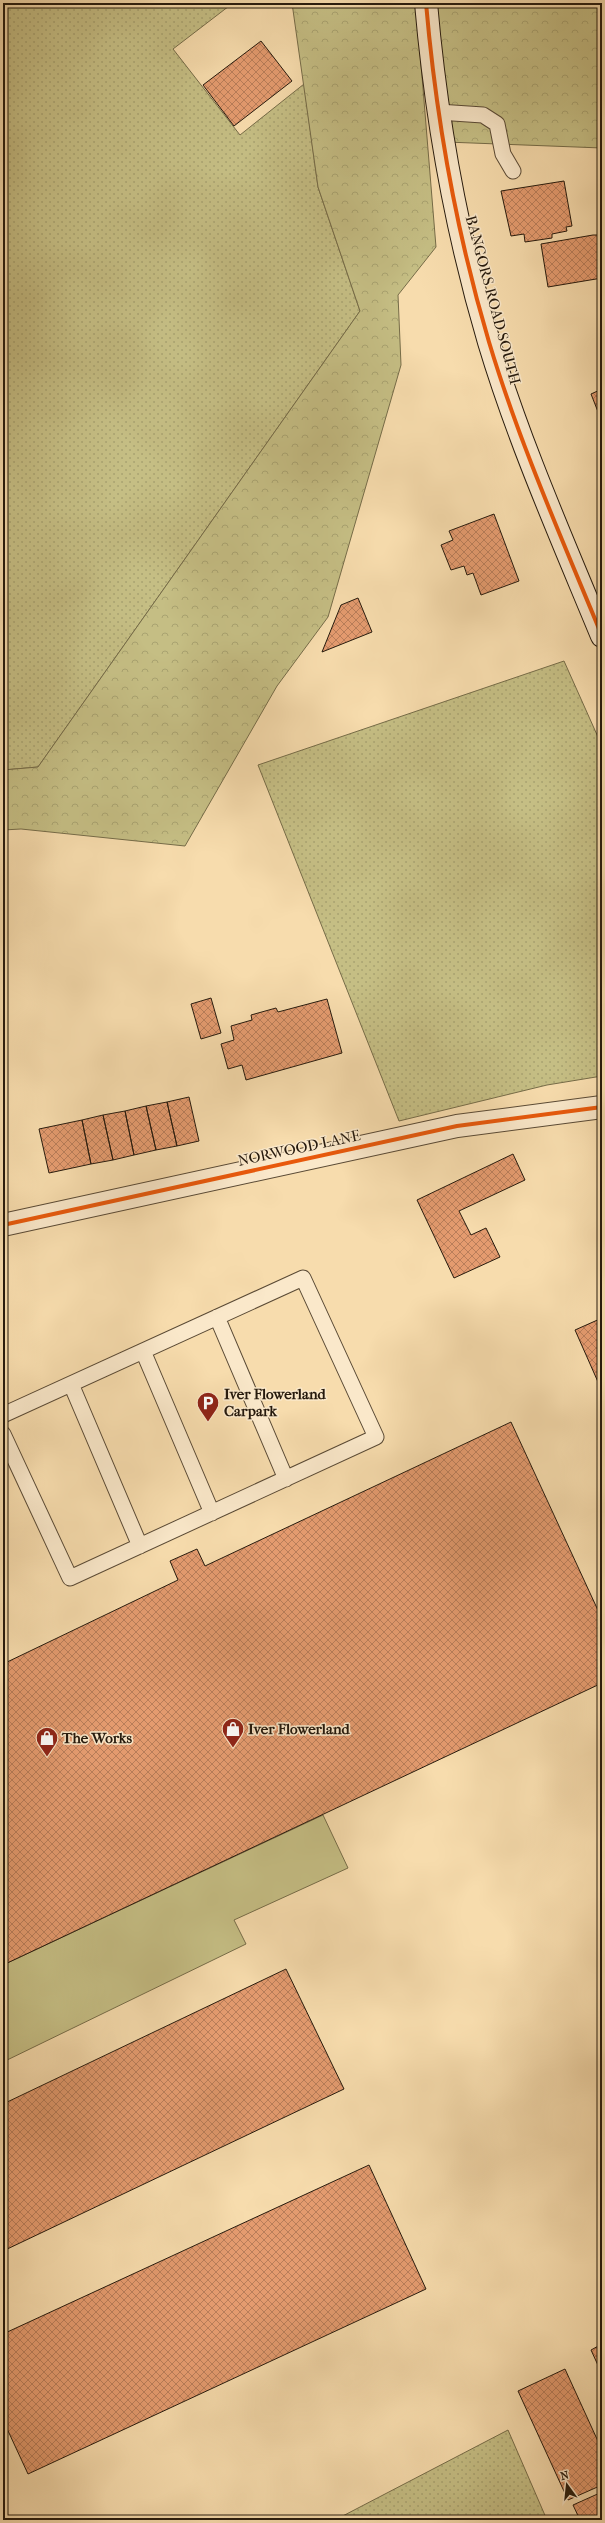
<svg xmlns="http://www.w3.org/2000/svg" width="605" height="2523" viewBox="0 0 605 2523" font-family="'IM FELL French Canon',serif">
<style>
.grass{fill:url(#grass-dots);stroke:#766c48}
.forest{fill:url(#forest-crowns);stroke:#766c48}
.garden{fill:#c5be84;stroke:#766c48}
.building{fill:url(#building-cross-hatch);stroke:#261a0d}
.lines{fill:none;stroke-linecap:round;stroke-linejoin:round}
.lane-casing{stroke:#5a4a35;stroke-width:17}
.street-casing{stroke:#5a4a35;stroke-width:24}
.secondary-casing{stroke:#261a0d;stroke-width:24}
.lane{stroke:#fae8ca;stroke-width:15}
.street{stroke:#fae8ca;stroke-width:22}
.secondary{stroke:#fae8ca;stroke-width:22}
.cycleway-casing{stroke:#fae8ca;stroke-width:6}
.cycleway{stroke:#e8590c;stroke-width:4}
.labels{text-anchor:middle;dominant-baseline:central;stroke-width:3;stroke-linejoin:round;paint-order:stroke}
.street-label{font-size:15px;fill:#261a0d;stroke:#fae8ca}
.poi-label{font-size:15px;font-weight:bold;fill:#261a0d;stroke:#fae8ca;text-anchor:start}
</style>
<defs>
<pattern id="grass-dots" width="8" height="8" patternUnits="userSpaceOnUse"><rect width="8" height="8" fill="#c5be84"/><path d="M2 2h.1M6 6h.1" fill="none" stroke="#a9a371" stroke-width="1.8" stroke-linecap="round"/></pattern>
<pattern id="forest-crowns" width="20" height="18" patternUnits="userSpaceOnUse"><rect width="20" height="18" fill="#c5be84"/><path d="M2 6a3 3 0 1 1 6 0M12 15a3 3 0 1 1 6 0" fill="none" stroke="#a9a371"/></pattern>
<pattern id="building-cross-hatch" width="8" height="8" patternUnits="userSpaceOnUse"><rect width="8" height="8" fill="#e49b6f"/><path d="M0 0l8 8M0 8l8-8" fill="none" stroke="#b97e5a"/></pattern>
</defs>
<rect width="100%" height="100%" fill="#f7dcad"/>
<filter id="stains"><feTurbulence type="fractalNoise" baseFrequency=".005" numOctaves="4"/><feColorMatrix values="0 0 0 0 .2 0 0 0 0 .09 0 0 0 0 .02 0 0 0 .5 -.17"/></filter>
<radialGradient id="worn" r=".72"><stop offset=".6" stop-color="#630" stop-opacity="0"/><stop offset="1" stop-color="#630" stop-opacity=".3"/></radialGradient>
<path class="grass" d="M3 3H233L173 49 240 135 304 84 318 187 360 311 38 767 3 770Z
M564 661 602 746V1076L547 1085 399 1121 258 765Z
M508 2430 547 2520H335Z"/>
<path class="forest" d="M292 3H416L436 247 398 295 401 365 328 617 277 686 185 846 21 829 3 830V770L38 767 360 311 318 187Z
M427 3H602V148L446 142Z"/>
<path class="garden" d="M323 1815 348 1868 234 1920 246 1944 3 2062V1965Z"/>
<path class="building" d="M261 41 292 81 234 126 203 85Z
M564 181 572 226 566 227 567 231 552 234V238L525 242 524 234 511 236 501 191Z
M593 235H602V278L548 287 541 244Z
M602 389V422L591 394Z
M494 514 519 581 481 595 473 573 467 575 464 566 451 570 441 545 453 540 449 531Z
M358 598 372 632 322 652 341 605Z
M211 998 221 1033 201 1039 191 1004Z
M327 999 342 1053 246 1080 242 1065 228 1069 221 1044 234 1040 231 1026 252 1020 251 1015 276 1008 278 1012Z
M189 1097 199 1141 177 1146 167 1102Z
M167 1102 177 1146 156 1150 146 1106Z
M146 1106 156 1150 134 1155 125 1111Z
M125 1111 134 1155 113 1160 103 1115Z
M103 1115 113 1160 91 1164 82 1120Z
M82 1120 91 1164 49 1173 39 1129Z
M513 1154 525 1180 459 1211 471 1235 486 1228 500 1257 454 1278 417 1200Z
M602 1318V1391L575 1330Z
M511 1422 602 1619V1683L3 1965V1664L178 1580 170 1561 197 1549 205 1566Z
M286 1969 344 2089 3 2251V2104Z
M369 2165 426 2289 28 2474 3 2420V2334Z
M602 2344V2374L591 2350Z
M565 2369 602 2450V2485L568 2500 518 2391Z
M602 2492V2520H580L573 2505Z"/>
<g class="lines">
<g class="lane-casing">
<path id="lane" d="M438 112 483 115 497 124 503 154 513 171
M217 1317 286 1479
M143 1351 212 1513
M71 1384 140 1546
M3 1415 303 1278 376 1437 70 1578 3 1434"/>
</g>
<g class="street-casing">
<path id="street" d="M3 1225 457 1126 602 1107"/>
</g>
<g class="secondary-casing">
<path id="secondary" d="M426 3C436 118 456 231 489 342 519 442 562 539 602 636"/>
</g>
<use href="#lane" class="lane"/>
<use href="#street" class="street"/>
<use href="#secondary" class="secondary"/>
<g class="cycleway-casing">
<path id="cycleway" d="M426 3C436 118 456 231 489 342 519 442 562 539 602 636
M3 1225 457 1126 602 1107"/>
</g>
<use href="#cycleway" class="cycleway"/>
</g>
<defs>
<g id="parking-pin" transform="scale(1.15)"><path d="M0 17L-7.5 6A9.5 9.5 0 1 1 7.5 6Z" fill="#8f2418" stroke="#fae8ca"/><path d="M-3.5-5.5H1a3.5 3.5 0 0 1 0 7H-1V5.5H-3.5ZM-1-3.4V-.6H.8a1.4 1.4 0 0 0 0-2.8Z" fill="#fff"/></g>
<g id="shop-pin" transform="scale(1.15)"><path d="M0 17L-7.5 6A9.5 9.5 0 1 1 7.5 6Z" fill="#8f2418" stroke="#fae8ca"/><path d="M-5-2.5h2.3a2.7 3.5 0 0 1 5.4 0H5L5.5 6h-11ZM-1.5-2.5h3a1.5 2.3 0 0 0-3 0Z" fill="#fff"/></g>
</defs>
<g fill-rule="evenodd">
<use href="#parking-pin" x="208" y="1403"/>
<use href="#shop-pin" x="233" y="1729"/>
<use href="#shop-pin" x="47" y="1738"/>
</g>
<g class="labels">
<g class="street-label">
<text transform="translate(493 300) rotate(75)">BANGORS ROAD SOUTH</text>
<text transform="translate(299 1148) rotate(-12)">NORWOOD LANE</text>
</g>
<g class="poi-label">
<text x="224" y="1394">Iver Flowerland<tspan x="224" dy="17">Carpark</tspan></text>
<text x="248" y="1729">Iver Flowerland</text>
<text x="62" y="1738">The Works</text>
</g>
</g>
<rect width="605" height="2523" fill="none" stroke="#f7dcad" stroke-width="16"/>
<rect x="4" y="4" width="597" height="2515" fill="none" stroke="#261a0d" stroke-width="2"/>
<rect x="8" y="8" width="589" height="2507" fill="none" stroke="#261a0d"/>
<g transform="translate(567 2485) rotate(345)" stroke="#fae8ca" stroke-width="3" paint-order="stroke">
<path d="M0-3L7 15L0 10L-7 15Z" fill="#261a0d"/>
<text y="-6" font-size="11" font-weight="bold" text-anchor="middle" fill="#261a0d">N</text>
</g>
<rect width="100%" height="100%" filter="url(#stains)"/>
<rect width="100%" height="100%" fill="url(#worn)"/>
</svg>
